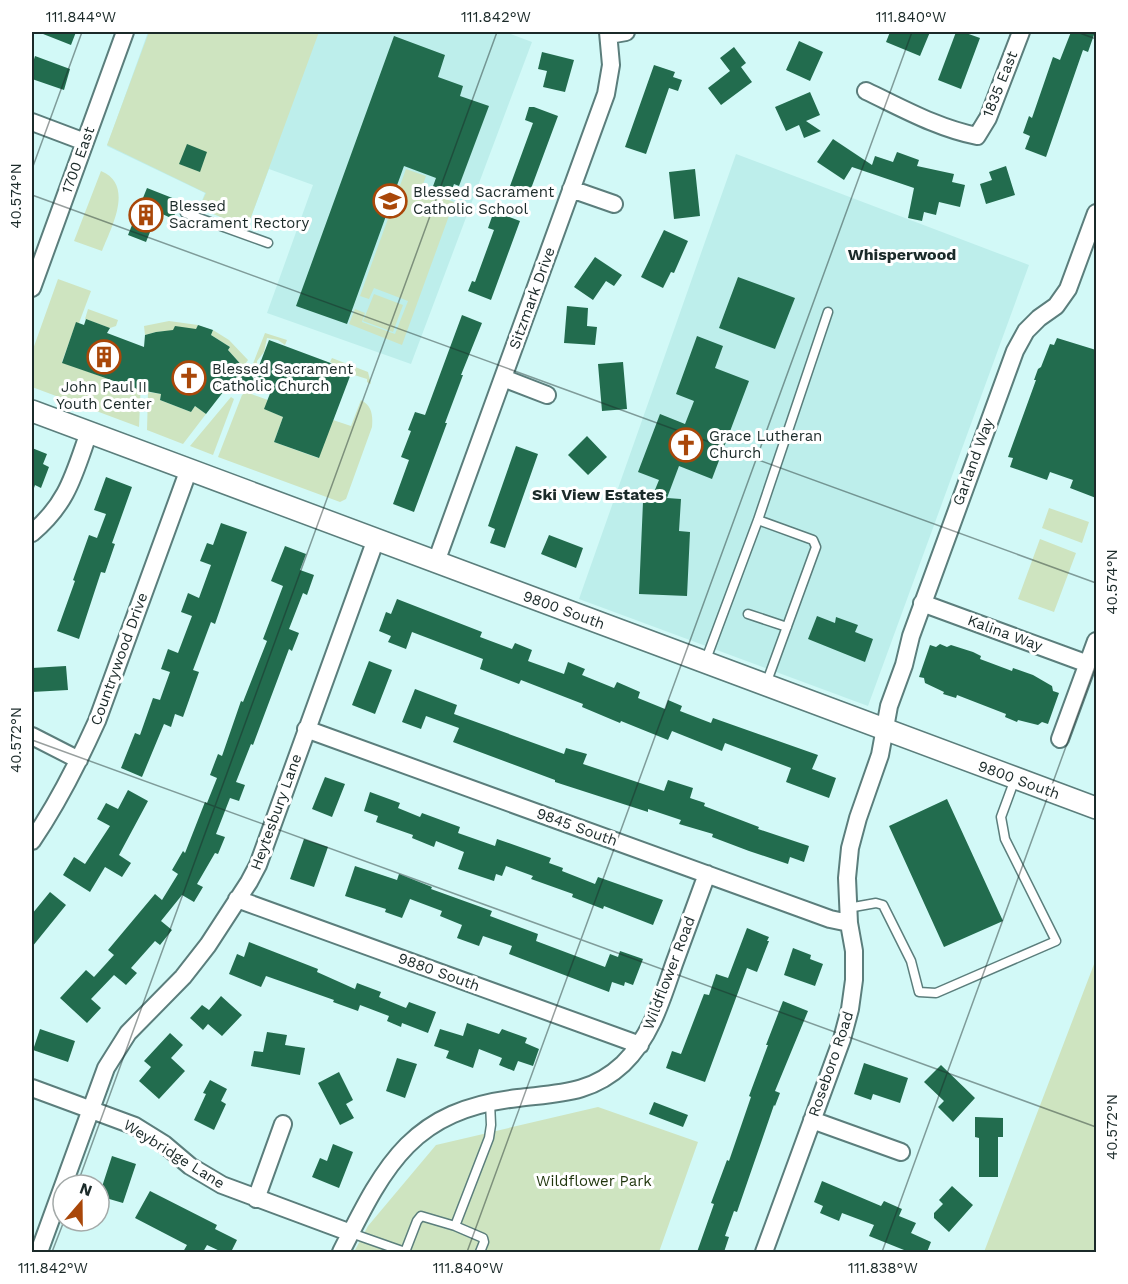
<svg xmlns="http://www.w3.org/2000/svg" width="1128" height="1284" viewBox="0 0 1128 1284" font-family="'Work Sans',sans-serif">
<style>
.built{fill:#bdeeeb}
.green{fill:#cee4c0}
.building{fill:#226c4e}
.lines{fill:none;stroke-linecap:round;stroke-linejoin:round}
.service-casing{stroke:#5b7e7c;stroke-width:11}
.minor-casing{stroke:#5b7e7c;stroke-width:20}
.tertiary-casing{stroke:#5b7e7c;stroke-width:24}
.service{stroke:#fff;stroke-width:8}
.minor{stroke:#fff;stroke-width:16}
.tertiary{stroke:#fff;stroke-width:21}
.ticks{fill:none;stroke:#1b2a29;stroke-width:1.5;stroke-opacity:0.45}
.labels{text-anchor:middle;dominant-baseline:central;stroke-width:6;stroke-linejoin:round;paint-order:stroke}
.street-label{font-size:15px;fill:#1b2a29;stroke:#fff}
.poi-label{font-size:15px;fill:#1b2a29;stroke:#fff;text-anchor:start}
.park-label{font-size:15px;fill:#1f350c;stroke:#fff}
.neighbourhood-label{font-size:16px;font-weight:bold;fill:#1b2a29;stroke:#fff}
.neatline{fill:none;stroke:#1b2a29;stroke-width:2}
.ticks-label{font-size:15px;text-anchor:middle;fill:#1b2a29}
</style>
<rect width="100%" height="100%" fill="#d2f9f7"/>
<path class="built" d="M148 32H505L532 42 411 364 267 313 313 185 269 169 247 228 199 208 205 193 107 146Z
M736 154 1029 265 868 706 579 599Z"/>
<path class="green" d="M149 32H319L247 228 199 208 206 193 107 145Z
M406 169 426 176 421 190 454 202 402 345 349 324 355 309 365 313 362 322 395 334 408 301 374 288 369 299 360 296Z
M101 171C135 185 111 228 102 251L74 241Z
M58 279 91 291 79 323H76L62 362 132 388 141 381 139 427 32 387V352Z
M374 294 403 305 393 332 363 321Z
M88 309 118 320 116 326 110 328 85 319Z
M169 321 198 325 196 329 156 332 145 335 144 326Z
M213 330 229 340 248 360 243 367 228 350 230 347 211 335Z
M265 333 287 340 285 345 278 340 267 338 264 352 257 361V370L254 374 251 385 247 379Z
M332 358 368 372 371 384 367 382V379L351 374V371L330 362Z
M148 392 161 394 160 400 191 412 195 406 206 414 183 444 147 430Z
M246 392 268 400 265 409 283 417 274 442 318 458 333 420 351 426 361 400C372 406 373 415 372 427L346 499 340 502 218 457 242 395Z
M231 397 234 399 213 455 190 446Z
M1049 508 1089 522 1082 543 1042 528Z
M1040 539 1076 553 1054 612 1018 599Z
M1096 959V1252H984Z
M598 1107 698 1142 659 1252H354L368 1226 436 1145Z"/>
<path class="building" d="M38 32H76L71 45Z
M890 32H930L920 56 886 42Z
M956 32H963L980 38 961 89 938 80Z
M1071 32H1095L1088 52 1083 50 1046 157 1025 149 1030 136 1023 133 1029 116 1032 118 1053 57 1060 60Z
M394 36 445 55 438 77 463 86 460 96 489 106 459 186 454 184 450 195 432 189 436 178 404 166 347 324 296 306Z
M799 41 823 52 810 81 786 70Z
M734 47 746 63 741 67 752 82 721 105 708 88 730 71 720 58Z
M542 52 574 60 565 92 543 87 547 71 538 69Z
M35 56 70 69 64 90 32 79V66Z
M654 65 675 72 673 77 682 80 678 91 669 88 646 154 625 147Z
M810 92 820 115 806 121 821 131 804 138 799 125 786 131 775 107Z
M529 107H534L558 116 529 194 510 186 533 123 525 120Z
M833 139 872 165 875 156 893 162 897 152 919 160 917 166 954 174 952 182 965 185 960 207 939 202 936 215 924 212 922 221 908 218 914 188 852 167 844 180 817 162Z
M187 144 207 152 200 172 179 164Z
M1006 166 1015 195 986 204 980 184 992 180 989 172Z
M695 169 700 216 674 219 669 172Z
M147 188 180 201 173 219 158 212 146 242 128 235Z
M494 211 520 221 491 300 468 291 472 281 475 282 494 230 488 228Z
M664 230 688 241 674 273 671 272 663 288 641 277Z
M595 257 622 275 614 286 606 281 593 300 574 287Z
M738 277 795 298 775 349 719 328Z
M567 306 588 308 587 326 597 327 595 345 564 343Z
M462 315 482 323 461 375H463L445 423H447L414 512 393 504 409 460 401 457 411 431 408 430 415 412 425 415Z
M86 319 110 328 107 333 144 347 145 335 156 332 173 330 175 326 196 329 198 325 213 330 211 335 230 347 228 350 254 379 269 340 352 371 319 458 274 442 283 417 264 409 271 391 234 378 206 414 195 406 191 412 160 400 161 394 140 390 62 363 76 322 84 325Z
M697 336 723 346 715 368 749 381 712 479 679 466 667 498 681 499 679 531 690 532 687 596 639 594 643 502H650L659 480 638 472 660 414 685 424 694 401 676 394Z
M1057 338 1096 350V498L1070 488 1073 480 1050 472 1047 480 1010 467 1013 458 1008 457 1036 380H1034L1038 369 1041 367 1050 344 1054 345Z
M623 362 627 409 602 411 598 364Z
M587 436 607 457 588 475 568 455Z
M516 446 538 454 505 548 490 543 495 529 488 526Z
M32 448 47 454 43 464 49 467 41 488 35 485 33 491Z
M106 477 132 487 112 543 115 544 105 573 101 572 79 639 57 631 75 581 73 580 89 535 97 538 106 514 94 510Z
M221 523 247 532 215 624 211 622 193 670 199 672 183 717 175 714 171 727 164 724 142 777 121 768 135 733 140 735 153 698 160 700 170 672 161 669 168 649 178 653 192 616 181 612 188 593 199 598 211 565 200 561 207 543 213 545Z
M549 535 583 548 576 568 541 554Z
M285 546 306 554 300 570 314 575 307 595 303 593 289 629 299 633 292 651 289 649 253 745 251 744 236 782 245 785 239 801 230 798 216 834 225 837 218 854 215 853 197 884 203 887 194 902 182 895 161 921 172 930 160 945 155 941 131 968 137 973 126 985 114 975 91 999 101 1008 87 1023 60 998 86 970 94 977 114 955 108 950 155 894 162 900 178 874 172 870 183 851 185 853 205 802 207 803 217 778 210 775 218 754 222 756 241 701 243 702 267 641 263 639 283 586 271 581Z
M397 599 482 632 480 637 512 649 515 643 532 650 528 661 564 674 568 662 585 669 582 675 614 688 617 682 640 692 638 698 665 709 668 700 682 706 680 711 711 723 713 718 818 755 812 769 836 778 829 798 786 782 791 768 725 743 722 751 672 731 668 740 621 721 620 723 582 707 583 704 521 680 519 684 480 669 483 659 412 632 406 649 388 642 391 636 379 631 386 612 391 614Z
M817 616 835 623 836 617 858 625 855 632 873 639 865 662 808 639Z
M940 644 947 647 951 645 973 652 981 656 980 659 1012 671 1013 668 1033 675 1052 686 1053 691 1059 693 1048 724 1042 722 1038 725 1018 720 1017 722 1005 717 1006 714 957 695 956 698 943 694 944 692 925 683 924 678 919 677 930 645 936 647Z
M369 661 392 670 375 714 352 705Z
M66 666 68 690 32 692V668Z
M415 689 457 705 454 714 564 754 566 748 587 754 583 764 664 791 668 780 693 788 690 798 705 803 704 806 759 827 758 829 809 846 804 862 790 857 788 864 749 851 712 837 713 834 679 824 681 820 648 809V812L555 782V780L453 742 459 728 426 716 421 729 402 722Z
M325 777 345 784 332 817 312 809Z
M128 790 148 801 119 855 131 863 122 877 105 867 90 892 63 875 74 857 85 864 110 826 97 819 106 803 118 809Z
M370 792 400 803 398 808 420 817 422 813 460 827 458 833 495 846 497 839 551 858 549 863 563 868 562 871 595 884 598 877 663 900 653 925 604 906 603 909 572 897 573 894 531 879 533 876 506 866 502 876 496 874 494 881 458 869 464 852 436 841 434 847 412 838 413 835 376 822 378 816 364 811Z
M947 799 1003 921 944 947 889 826Z
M304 839 328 847 314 887 290 879Z
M355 866 397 880 399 874 432 887 431 889 492 911 490 916 538 934 536 941 605 967 610 954 618 957 620 951 643 959 633 985 625 982 624 986 612 982 609 992 509 954 512 946 483 936 479 946 457 938 462 925 440 916 442 911 410 899 402 918 385 912 386 909 345 896Z
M50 892 66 905 32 947V914Z
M747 928 769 937 767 941H769L757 972 747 968 705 1082 666 1068 672 1051 681 1054 704 994 709 995 716 974 728 978Z
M249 942 318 969 317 972 355 989 357 983 381 992 379 997 406 1008 409 1002 436 1012 428 1033 402 1023 401 1027 387 1021 389 1016 360 1005 358 1011 333 1002 334 1000 266 976 261 987 229 974 237 954 244 957Z
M793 948 811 955 810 959 823 964 815 986 784 975Z
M221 996 242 1015 222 1036 208 1024 203 1030 190 1018 202 1005 209 1010Z
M783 1001 808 1011 775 1091 780 1093 775 1106 774 1105 737 1212 734 1211 725 1236 729 1237 724 1252H697L714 1204 711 1203 727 1160 729 1161 751 1097 749 1096 768 1045H766Z
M467 1023 499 1034 502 1029 527 1038 525 1043 539 1049 533 1066 518 1061 514 1071 499 1065 502 1058 479 1049 473 1068 446 1058 449 1051 434 1046 440 1029 463 1036Z
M40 1029 75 1041 68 1062 33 1050Z
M267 1032 287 1035 285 1045 305 1048 300 1075 251 1066 254 1051 263 1052Z
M170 1033 183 1045 171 1058 185 1071 159 1099 139 1081 151 1067 144 1061Z
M397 1058 417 1064 405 1098 386 1091Z
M864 1063 908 1078 900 1103 873 1094 871 1100 854 1094Z
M941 1065 975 1098 953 1122 938 1107 944 1101 924 1082Z
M339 1072 353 1100 346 1104 354 1118 340 1125 318 1083Z
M210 1080 227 1089 221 1101 226 1104 214 1130 194 1120 206 1094 203 1093Z
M654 1102 688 1115 683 1127 649 1114Z
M975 1117 1003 1118V1137H998V1177H979V1138L975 1137Z
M333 1144 353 1152 339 1188 312 1177 320 1158 327 1161Z
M112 1156 136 1164 123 1203 99 1196Z
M822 1181 881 1206 884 1201 902 1209 899 1216 916 1223 911 1233 931 1242 927 1252H909L869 1236 874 1225 842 1213 839 1221 820 1213 823 1206 814 1202Z
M952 1186 973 1205 949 1232 934 1218V1213L943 1204 939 1200Z
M150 1191 217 1225 215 1229 237 1240 231 1252H222L207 1245 203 1252H183L187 1245 135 1218Z"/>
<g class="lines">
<g class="service-casing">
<path id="service" d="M185 213 268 243
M758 520 813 540 816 547 766 684
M748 614 787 627
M705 662 758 520 828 312
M848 908 876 903 883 905 911 961 919 992 936 993 1056 941 1005 839 1001 817 1015 779
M455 1226 483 1238 484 1242 480 1252
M351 1233 405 1252 417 1221 421 1216 455 1226 489 1138 491 1125 490 1102"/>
</g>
<g class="minor-casing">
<path id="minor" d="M609 35 626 32
M866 91C902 108 937 128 977 136L988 118 1021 32
M32 122 85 142
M571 189 614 204
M32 288 125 32
M503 378 547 395
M32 533C68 503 74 474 89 432
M436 562 606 94 611 65 608 32
M922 603 1088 664
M306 729 830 919 849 923
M32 736 79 760
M1060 739 1096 641
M32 841C58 803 78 763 97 721L189 469
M237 899 640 1045
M32 1088 135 1126 164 1144 190 1166 222 1185 351 1233
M812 1120 901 1152
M256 1199 283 1124
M39 1252 106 1068 128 1033 183 977 208 945 249 882 258 865 376 539
M341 1252C385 1165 411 1110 518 1098 559 1093 591 1094 623 1064 651 1037 662 999 674 964 685 934 696 904 707 874
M764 1252 842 1039 850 1009 854 980V951L849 923 847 878 850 848 858 818 880 755 889 706 904 665 911 636 1015 351 1026 331 1039 318 1056 306 1068 289 1096 213"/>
</g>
<g class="tertiary-casing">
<path id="tertiary" d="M32 411 1096 808"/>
</g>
<use href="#service" class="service"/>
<use href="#minor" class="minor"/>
<use href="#tertiary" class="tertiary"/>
</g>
<path class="ticks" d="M1077 32 1096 39M32 169 82 32M32 195 1096 583M32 740 1096 1127M77 1185 497 32M52 1252 64 1221M467 1252 912 32M882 1252 1096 664"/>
<defs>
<g id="school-ring" transform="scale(1.725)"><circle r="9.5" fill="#fff" stroke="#a94709" stroke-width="1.5"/><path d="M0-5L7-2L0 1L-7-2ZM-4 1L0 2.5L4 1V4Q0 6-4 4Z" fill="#a94709"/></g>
<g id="building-ring" transform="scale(1.725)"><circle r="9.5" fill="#fff" stroke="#a94709" stroke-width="1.5"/><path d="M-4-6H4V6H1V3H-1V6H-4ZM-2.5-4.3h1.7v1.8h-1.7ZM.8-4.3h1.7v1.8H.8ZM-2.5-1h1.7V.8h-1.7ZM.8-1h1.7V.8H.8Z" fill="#a94709"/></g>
<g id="church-ring" transform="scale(1.725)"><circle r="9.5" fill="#fff" stroke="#a94709" stroke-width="1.5"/><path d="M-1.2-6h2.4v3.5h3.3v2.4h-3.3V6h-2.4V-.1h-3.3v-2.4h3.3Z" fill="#a94709"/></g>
</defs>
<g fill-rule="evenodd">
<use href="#school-ring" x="390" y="201"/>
<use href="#building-ring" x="146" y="215"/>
<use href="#building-ring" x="104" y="357"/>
<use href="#church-ring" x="189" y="378"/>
<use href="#church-ring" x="686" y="445"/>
</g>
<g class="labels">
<g class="street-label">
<text transform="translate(1000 84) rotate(-68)">1835 East</text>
<text transform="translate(78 160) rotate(-70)">1700 East</text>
<text transform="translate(532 298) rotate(-70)">Sitzmark Drive</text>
<text transform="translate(973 462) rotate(-70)">Garland Way</text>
<text transform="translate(564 610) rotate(20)">9800 South</text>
<text transform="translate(1005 633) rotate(20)">Kalina Way</text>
<text transform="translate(119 659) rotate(-70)">Countrywood Drive</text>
<text transform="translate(1019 780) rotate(20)">9800 South</text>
<text transform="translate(276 812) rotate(-70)">Heytesbury Lane</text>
<text transform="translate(577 827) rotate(20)">9845 South</text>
<text transform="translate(439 972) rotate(20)">9880 South</text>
<text transform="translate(669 973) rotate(-69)">Wildflower Road</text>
<text transform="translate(831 1064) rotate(-71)">Roseboro Road</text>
<text transform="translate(174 1154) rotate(32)">Weybridge Lane</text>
</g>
<g class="poi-label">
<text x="413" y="192">Blessed Sacrament<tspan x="413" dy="17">Catholic School</tspan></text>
<text x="169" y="206">Blessed<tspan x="169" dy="17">Sacrament Rectory</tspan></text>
<text x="212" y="369">Blessed Sacrament<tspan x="212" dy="17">Catholic Church</tspan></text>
<text x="104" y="387" text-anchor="middle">John Paul II<tspan x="104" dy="17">Youth Center</tspan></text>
<text x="709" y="436">Grace Lutheran<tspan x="709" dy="17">Church</tspan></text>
</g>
<g class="park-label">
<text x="594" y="1181">Wildflower Park</text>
</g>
<g class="neighbourhood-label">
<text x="902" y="254">Whisperwood</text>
<text x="598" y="494">Ski View Estates</text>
</g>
</g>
<rect width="1128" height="1284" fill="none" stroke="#ffffff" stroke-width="66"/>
<g transform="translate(81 1203) rotate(20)"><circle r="28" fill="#ffffff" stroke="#a4aaa9" stroke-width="1.5"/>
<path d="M0-4.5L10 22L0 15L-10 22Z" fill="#a94709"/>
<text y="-9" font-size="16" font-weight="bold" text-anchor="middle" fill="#1b2a29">N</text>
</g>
<rect x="33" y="33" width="1062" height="1218" class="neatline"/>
<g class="ticks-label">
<text x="81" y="22">111.844°W</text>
<text x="496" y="22">111.842°W</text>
<text x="911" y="22">111.840°W</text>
<text transform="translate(16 196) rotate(-90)" y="5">40.574°N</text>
<text transform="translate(1112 582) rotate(-90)" y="5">40.574°N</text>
<text transform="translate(16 740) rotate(-90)" y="5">40.572°N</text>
<text transform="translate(1112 1127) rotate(-90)" y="5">40.572°N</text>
<text x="53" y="1273">111.842°W</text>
<text x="468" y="1273">111.840°W</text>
<text x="883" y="1273">111.838°W</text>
</g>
</svg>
